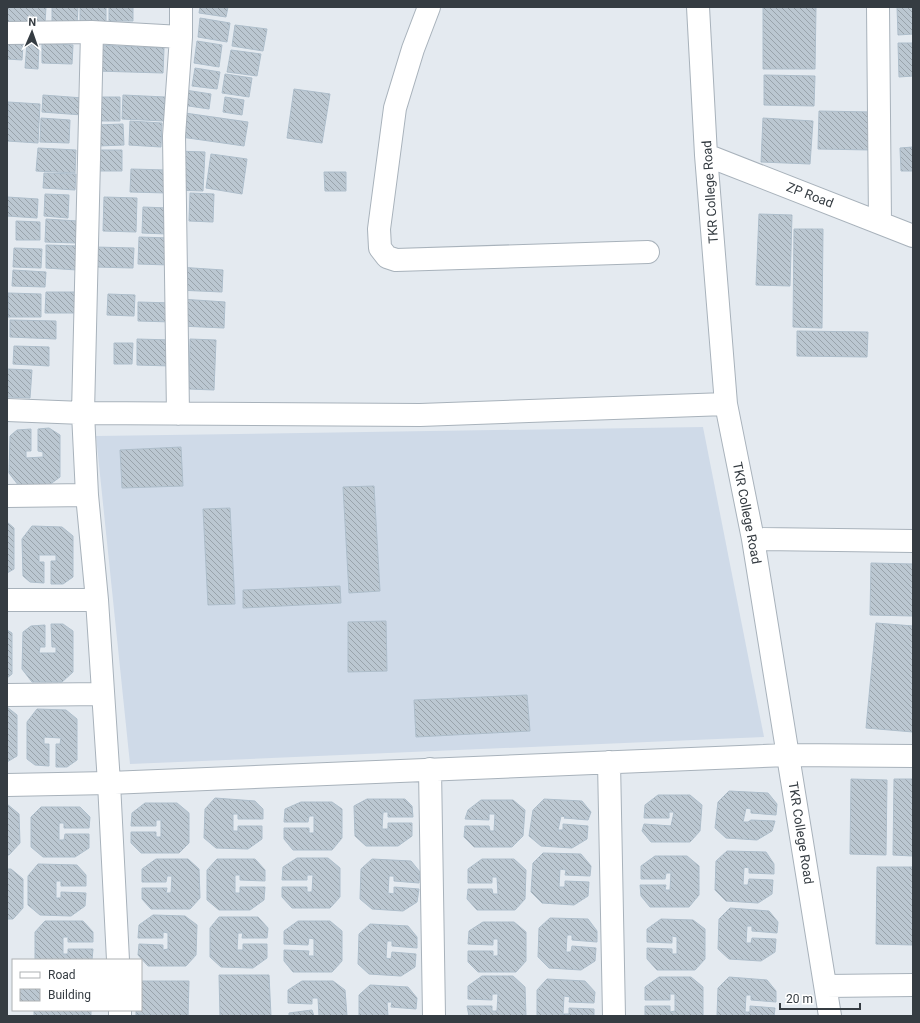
<svg xmlns="http://www.w3.org/2000/svg" width="920" height="1023" viewBox="0 0 920 1023" font-family="Roboto,sans-serif">
<style>
.education{fill:#cfdae8}
.building{fill:url(#building-back-hatch);stroke:#aebecb}
.lines{fill:none;stroke-linecap:round;stroke-linejoin:round}
.minor-casing{stroke:#a8b2bb;stroke-width:24}
.minor{stroke:#fff;stroke-width:22}
.labels{text-anchor:middle;dominant-baseline:central;stroke-width:3.5;stroke-linejoin:round;paint-order:stroke}
.street-label{font-size:13px;fill:#353c42;stroke:#fff}
</style>
<defs>
<pattern id="building-back-hatch" width="6" height="6" patternUnits="userSpaceOnUse"><rect width="6" height="6" fill="#bbc7d1"/><path d="M-1 5l2 2M0 0l6 6M5-1l2 2" fill="none" stroke="#99a3ab"/></pattern>
</defs>
<rect width="100%" height="100%" fill="#e4eaf0"/>
<path class="education" d="M703 427 764 737 130 764 96 436Z"/>
<path class="building" d="M7 7H46L45 23 7 22Z
M52 7H78L77 25 52 24Z
M80 7H106V23L80 22Z
M109 7H133V21H109Z
M200 7H228L226 17 199 13Z
M763 7H816L815 69H763Z
M897 7H913V34L898 35Z
M200 18 230 23 227 42 198 37Z
M235 25 267 29 263 51 232 46Z
M197 41 222 45 219 67 194 63Z
M7 42 23 44 22 60 7 59Z
M27 43 39 44 38 69 25 68Z
M42 43 73 45 72 64 42 63Z
M898 43H913V76L899 77Z
M98 45 164 48 163 73 96 71Z
M231 50 261 54 257 76 227 72Z
M195 68 220 72 217 89 192 86Z
M225 74 252 78 249 97 222 93Z
M764 75 815 76 814 106 764 105Z
M294 89 330 94 322 143 287 138Z
M185 90 211 94 209 109 182 105Z
M43 95 83 98 82 115 42 112Z
M123 95 165 97 164 121 122 119Z
M96 97H120V121H95Z
M225 97 244 100 242 115 223 112Z
M8 102 40 104 38 143 7 141Z
M819 111 872 112 871 150 818 149Z
M185 113 248 122 244 146 181 137Z
M41 118 70 120 69 143 40 142Z
M763 118 813 121 810 164 761 162Z
M130 121 162 123 161 147 129 145Z
M123 124 124 145 98 146 96 125Z
M913 147V171H901L900 148Z
M38 148 76 150 75 173 36 171Z
M98 150H122V171H98Z
M177 151 205 152 203 191 176 190Z
M211 154 247 159 242 194 206 188Z
M131 169 167 170V193L130 192Z
M324 172H346V191H325Z
M44 173 76 174 75 190 43 188Z
M190 193 214 194 213 222 189 221Z
M45 194 69 195 68 218 44 216Z
M7 197 38 199 37 218 7 216Z
M104 197 137 198 136 232 103 231Z
M143 207 168 208 167 234 142 233Z
M759 214 792 215 790 286 756 285Z
M46 219 78 221 77 243 45 242Z
M16 221 40 222V240H16Z
M794 229H823L822 328 793 327Z
M139 237 170 238 169 265 138 264Z
M46 245 78 246 77 270 46 268Z
M95 247 134 248 133 268 94 267Z
M14 248 42 249 41 268 13 267Z
M178 267 223 270 222 292 177 290Z
M13 270 46 272 45 287 12 286Z
M46 292H82V313H45Z
M8 293 41 294V317H8Z
M108 294 135 295 134 316 107 315Z
M181 299 225 302 224 328 180 326Z
M138 302 173 303 172 322 138 321Z
M10 320 56 321V339L10 337Z
M797 331 868 332 867 357 797 356Z
M137 339 172 340 171 366 137 365Z
M190 339 216 340 214 390 189 389Z
M114 343H133L132 364H114Z
M14 346 49 347V366L13 364Z
M7 369 32 370 30 398 7 397Z
M49 428 60 435V477L49 485 19 486 9 473 10 436 17 430 31 429V451H26V458L43 457V452L38 451V429Z
M181 447 183 486 122 488 120 450Z
M374 486 380 591 349 593 343 487Z
M230 508 235 604 208 605 203 509Z
M7 522 14 528V569L7 573Z
M32 526 62 527 73 536V577L63 584H51V561H56V555H39V562H44V583L30 582 23 576 22 539Z
M871 563 913 564V616L870 615Z
M340 586 341 603 243 608V590Z
M386 621 387 671 348 672V622Z
M876 623 913 626V732L866 728Z
M51 624H63L73 631V672L62 682H32L22 669 23 632 31 626 45 625V647H40L39 653H56V647H52Z
M7 630 12 633V674L7 678Z
M527 695 530 731 416 737 414 700Z
M7 707 17 715V756L7 762Z
M37 709 66 710 77 719V760L67 767H56V744H60L61 738 44 737V744H49V766L35 765 27 759V722Z
M851 779 887 780 886 855 850 854Z
M894 779H913V856L893 855Z
M729 791 768 793 777 804 776 815 751 813V809L746 808 743 822H748L751 820 775 821 772 831 757 840 726 838 715 828 718 802Z
M658 795H690L702 805 700 831 690 842H651L642 831 644 824 671 826 674 812H669V818H644L645 805Z
M215 798 255 801 263 809V819H238V814H233V831H238V826H262V839L248 849 216 848 204 838 205 809Z
M367 799H405L412 806 413 817H388V812H383L382 829H388V823H412V836L398 846H366L355 836 354 806Z
M544 799 582 801 591 812 588 820 564 818 566 817 561 816 558 830H563V824L588 826 587 839 572 848 541 846 529 836 533 810Z
M481 800H513L525 810 523 836 512 847H474L464 837 465 826H489L490 831H494L495 814H489V820L465 819 468 810Z
M301 802H332L342 809V838L332 850H293L284 839V828H309V833H314V816H309L308 822H284L285 809Z
M145 803H177L189 813V843L179 853H141L131 843V832H156V837H161V820H156V826H131L132 813Z
M7 804 19 814 20 843 9 855H7Z
M41 807H80L90 817 89 828H64V823H59V840H64L65 834H89V848L75 857H43L31 847V817Z
M727 851 766 852 774 864V874L749 873V868L744 867 743 885H748L749 879 773 880 772 894 758 903 726 901 715 890 716 861Z
M543 853 581 854 591 866 590 876 565 875 566 870 560 869 559 887H565V881L589 882 588 896 574 905 542 903 531 892 533 863Z
M655 856H687L699 866V895L689 907H650L641 896 640 885H666L665 890H670L671 873H666L665 879H641V866Z
M297 858H328L340 868V897L330 908H292L282 897V887H307V892H312L313 875H307V880H282L283 867Z
M156 859H188L199 869 200 898 190 909H151L142 899V888H167L166 893H171L172 876H167L166 882H142V869Z
M217 859H255L265 870V881L240 880V875H235V893H240V887H265L264 900 250 910H219L207 900V870Z
M372 859 411 861 420 872 419 883 394 881V876H389L388 893 394 894V887L419 889 417 902 403 911 372 909 360 899 361 869Z
M482 859H514L526 870 525 899 515 910H477L467 899 468 889H492L493 894H498L497 877H492V883H468V869Z
M38 864 77 865 86 875V886H61V881H56V898H61V892L86 893 85 906 71 916 40 915 28 905V876Z
M877 867H913V945L876 944Z
M7 869H11L23 879V908L13 919H7Z
M730 908 769 911 778 922 777 933 752 931V926H747L746 943H751L752 938 776 939 775 952 761 961 729 959 718 949 719 919Z
M153 915 185 916 197 925 196 955 186 966H148L138 955 139 944 163 945V950L168 949V933L163 932V938H138L139 925Z
M219 917H258L268 928 267 938H242L243 933H238L237 950H243V944H267V958L253 968 221 967 210 957V928Z
M550 918 588 919 597 931V942L572 940V935H567L566 952H571L572 946 596 948 595 961 581 970 549 968 538 957 539 928Z
M661 919 693 920 705 929V959L695 970H657L647 959V948L672 949V954H677V937L672 936V943L647 942V929Z
M45 921H83L93 932V942H68V937H63V954H68V949H93L92 960H35V932Z
M298 921H330L342 931V961L332 972H293L284 961V950L309 951 308 956H314V939L309 938 308 945 284 944V931Z
M483 922H514L526 932V961L516 972H478L468 962V951H493V956H498V939H493V945L468 944 469 931Z
M370 924 408 926 417 937V948L392 946V941H387L386 958 391 959 392 952 416 954 415 967 401 976 369 974 358 964 359 934Z
M219 975H269L271 1016H220Z
M482 976H513L525 987 526 1016H469L467 1006H492V1011H497L498 994H492V1000L468 999V986Z
M659 977H691L703 987V1016H645V1006H670V1012L675 1011V994H670V1000H645V987Z
M729 977 767 980 776 991V1002L751 1000V995H746L745 1012H750V1006L775 1008 774 1016H717L718 988Z
M547 979 585 981 595 992 594 1003 569 1002 570 997 564 996 563 1014H569V1008L594 1009V1016H537V990Z
M141 981H189L188 1016 136 1015V1010H141Z
M302 981H333L345 990 347 1016H319L318 998H312V1004L288 1003V990Z
M370 985 408 987 417 998 416 1009 391 1007 392 1002H387L388 1016H359V995Z
M34 1010H91V1016H34Z
M312 1010 314 1016H289V1013Z"/>
<g class="lines">
<g class="minor-casing">
<path id="minor" d="M429 7 413 49 395 108 379 229 380 248 387 257 396 260 648 252
M698 7 706 155 726 404 753 539 830 1016
M878 7 880 223
M92 32 83 413 87 495 97 600 109 783 118 960
M7 33 92 32 181 37
M706 155 913 236
M7 410 83 413 420 415 726 404
M178 414 174 136 181 37V7
M7 496 87 495
M753 539 913 541
M7 600H97
M7 695 103 694
M609 762 614 1016
M430 769 434 1016
M7 785 109 783 788 755 913 756
M826 986 913 985
M120 1010V1016"/>
</g>
<use href="#minor" class="minor"/>
</g>
<g class="labels">
<g class="street-label">
<text transform="translate(710 192) rotate(-94)">TKR College Road</text>
<text transform="translate(810 195) rotate(21)">ZP Road</text>
<text transform="translate(747 513) rotate(79)">TKR College Road</text>
<text transform="translate(801 833) rotate(81)">TKR College Road</text>
</g>
</g>
<rect width="920" height="1023" fill="none" stroke="#353c42" stroke-width="16"/>
<rect x="12" y="959" width="130" height="52" fill="#ffffff" stroke="#aeb1b3"/>
<rect x="20" y="972" width="20" height="6" fill="#ffffff" stroke="#aeb1b3"/>
<text x="48" y="979" font-size="12" fill="#353c42">Road</text>
<rect x="20" y="989" width="20" height="12" fill="url(#building-back-hatch)" stroke="#aeb1b3"/>
<text x="48" y="999" font-size="12" fill="#353c42">Building</text>
<g transform="translate(32 32) rotate(2)" stroke="#ffffff" stroke-width="3" paint-order="stroke">
<path d="M0-3L7 15L0 10L-7 15Z" fill="#353c42"/>
<text y="-6" font-size="11" font-weight="bold" text-anchor="middle" fill="#353c42">N</text>
</g>
<path d="M780 1003v6h80v-6" fill="none" stroke="#353c42" stroke-width="2"/>
<text x="786" y="1003" font-size="12" fill="#353c42" stroke="#ffffff" stroke-width="3" paint-order="stroke">20 m</text>
</svg>
